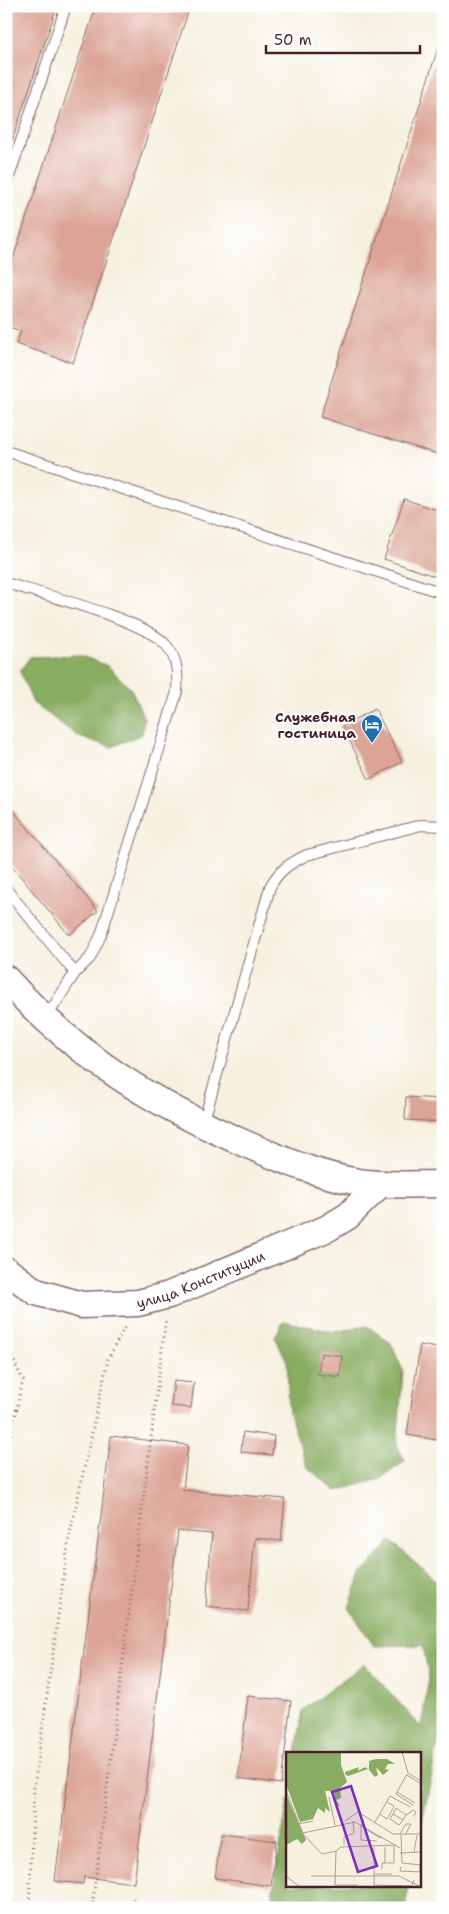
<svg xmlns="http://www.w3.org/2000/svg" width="449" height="1914" viewBox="0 0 449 1914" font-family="'Shantell Sans',sans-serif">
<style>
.forest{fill:#88ac61;stroke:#696646}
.building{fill:#dca496}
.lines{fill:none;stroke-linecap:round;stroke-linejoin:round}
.service-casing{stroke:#86686a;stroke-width:12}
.tertiary-casing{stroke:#86686a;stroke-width:29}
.path{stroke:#86686a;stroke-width:3;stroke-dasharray:1 4;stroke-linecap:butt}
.service{stroke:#fff;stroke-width:10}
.tertiary{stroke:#fff;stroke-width:26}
.labels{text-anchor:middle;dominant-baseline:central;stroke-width:4;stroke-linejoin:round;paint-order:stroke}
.poi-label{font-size:14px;font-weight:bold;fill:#4a1f2b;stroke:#fff;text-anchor:end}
.street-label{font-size:14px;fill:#4a1f2b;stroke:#fff}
.inset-road{fill:none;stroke:#b19c97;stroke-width:1}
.view{fill:#7b2cbf;fill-opacity:0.15;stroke:#7b2cbf;stroke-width:2.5}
.inset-edge{fill:none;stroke:#4a1f2b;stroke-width:2.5}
</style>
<rect width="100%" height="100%" fill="#fff"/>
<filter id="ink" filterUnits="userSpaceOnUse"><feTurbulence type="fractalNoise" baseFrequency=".02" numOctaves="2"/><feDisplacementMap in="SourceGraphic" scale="10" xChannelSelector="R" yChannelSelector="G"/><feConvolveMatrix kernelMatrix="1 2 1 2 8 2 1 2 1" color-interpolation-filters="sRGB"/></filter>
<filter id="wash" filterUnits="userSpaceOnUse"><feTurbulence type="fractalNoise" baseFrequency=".0096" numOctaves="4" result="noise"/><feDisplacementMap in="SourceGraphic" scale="20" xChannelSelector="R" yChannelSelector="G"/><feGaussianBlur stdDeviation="1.12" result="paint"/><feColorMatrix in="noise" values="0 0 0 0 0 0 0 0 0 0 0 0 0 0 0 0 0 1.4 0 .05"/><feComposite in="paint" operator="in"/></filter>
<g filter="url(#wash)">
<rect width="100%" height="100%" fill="#f6f0df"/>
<path class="forest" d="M79 655 108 666 131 689 144 718 142 734 112 747 79 737 33 703 20 671 30 657Z
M284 1321 333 1332 367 1326 391 1343 403 1371 397 1445 405 1461 380 1479 336 1491 307 1467 289 1413 287 1361 275 1337Z
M391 1541 443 1586V1719L420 1832V1753H296L303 1710 364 1664 421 1727 429 1678 423 1645 374 1646 349 1608 361 1574Z
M288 1800V1885H409L405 1908H270Z"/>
<g id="blocks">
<path class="building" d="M6 6H57L9 150 6 149Z
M96 6H190L73 363 16 344 21 331 6 326V280Z
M439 45 443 46V456L320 417Z
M404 499 443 512V579L384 559Z
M375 709 402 762 369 779 342 726Z
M6 802 98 911 69 935 6 859Z
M406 1097 443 1099V1122L405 1120Z
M420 1345 443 1349V1441L407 1435Z
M321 1353 342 1356 340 1377 318 1374Z
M174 1381 194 1383 191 1408 171 1406Z
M243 1432 274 1436 272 1455 241 1452Z
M111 1436 188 1445 183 1490 285 1499 281 1541 255 1538 248 1611 206 1606 212 1534 178 1531 134 1883 84 1877 83 1884 55 1881Z
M248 1696 291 1701 281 1784 238 1778Z
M221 1834 277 1841 271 1886 215 1878Z"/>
</g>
</g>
<g filter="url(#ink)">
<use href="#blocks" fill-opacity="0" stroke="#86686a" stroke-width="1"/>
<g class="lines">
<g class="service-casing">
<path id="service" d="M6 186 66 6
M6 451 443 593
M6 583C41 594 145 620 166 645 178 658 178 676 177 692L101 935 90 958 75 973 46 1018
M6 889 75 973
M203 1124 270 887C278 871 290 863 307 855L421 825 443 826"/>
</g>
<g class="tertiary-casing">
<g id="tertiary">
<path d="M6 979C76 1056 153 1104 248 1145 283 1160 321 1176 359 1182 387 1186 415 1184 443 1184"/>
<path id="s1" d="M6 1270 36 1292 82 1305 138 1303 169 1295 328 1228 348 1216 380 1184"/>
</g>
</g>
<path class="path" d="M6 1350 9 1351 23 1380 6 1459
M29 1908 34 1788 69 1538 108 1359 126 1325
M92 1908 166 1318
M121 1908 134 1899"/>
<use href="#service" class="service"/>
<use href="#tertiary" class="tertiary"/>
</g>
</g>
<defs>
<g id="hotel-pin" transform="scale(1.125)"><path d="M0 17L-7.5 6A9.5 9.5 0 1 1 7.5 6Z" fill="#1f6fb2" stroke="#fff"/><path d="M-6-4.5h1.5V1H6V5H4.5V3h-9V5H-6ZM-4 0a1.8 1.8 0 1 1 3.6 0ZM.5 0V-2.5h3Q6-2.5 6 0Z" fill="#fff"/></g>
</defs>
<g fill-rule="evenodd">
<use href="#hotel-pin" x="372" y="725"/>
</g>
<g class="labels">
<g class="poi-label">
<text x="356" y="717">Служебная<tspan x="356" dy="16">гостиница</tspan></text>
</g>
<g class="street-label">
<text stroke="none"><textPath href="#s1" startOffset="208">улица Конституции</textPath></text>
</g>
</g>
<g transform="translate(286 1752)">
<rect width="135" height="135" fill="#f6f0df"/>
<path d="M0 0H55V13L61 30 54 36 55 46 50 48 54 54 50 53 48 39H39L44 60 39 56V61L32 56 27 67 14 70 0 32ZM90 7H101L109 12H102L99 17 103 18 97 23 90 15 92 23 89 25 82 17 62 24 59 22V20L73 15 72 19 79 15 83 18V9ZM0 42 20 88 16 92 11 87 0 93Z" fill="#88ac61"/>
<path class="inset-road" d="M116 0 122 21M122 21 135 29M121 22 110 42 127 53M121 23 135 32M0 39 17 81 69 70 114 96M111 40 129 51M43 45 49 73M94 62 101 67 103 64 108 54 101 50M107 62 117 68 113 73 104 67ZM107 62 110 56 120 63 117 68M120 63 127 58 130 60 128 64M59 69 72 60 107 82H135M89 70 104 44 124 55M12 72 27 69M75 72V88L91 89M75 74 94 86 96 84M17 82 36 102 50 99 55 95 110 93M114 82 120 72H125L119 83M115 83 116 111 135 113M58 93V85L68 81 67 69M50 99 49 133H72M128 100 131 83M114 101 135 100M99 111V95M115 115 114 119 134 120V113M96 117V111H108V94M88 122V95M106 122H88V133L126 134 128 128M0 124 14 135M25 124H113L135 135"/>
<path class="view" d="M65 34 91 114 72 120 46 40Z"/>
<rect width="135" height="135" class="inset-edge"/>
</g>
<rect width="449" height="1914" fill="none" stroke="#fff" stroke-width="25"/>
<path d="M266 45v8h154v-8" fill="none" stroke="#4a1f2b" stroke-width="2.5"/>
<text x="274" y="45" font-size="15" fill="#4a1f2b" stroke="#ffffff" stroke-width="4" paint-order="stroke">50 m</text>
</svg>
